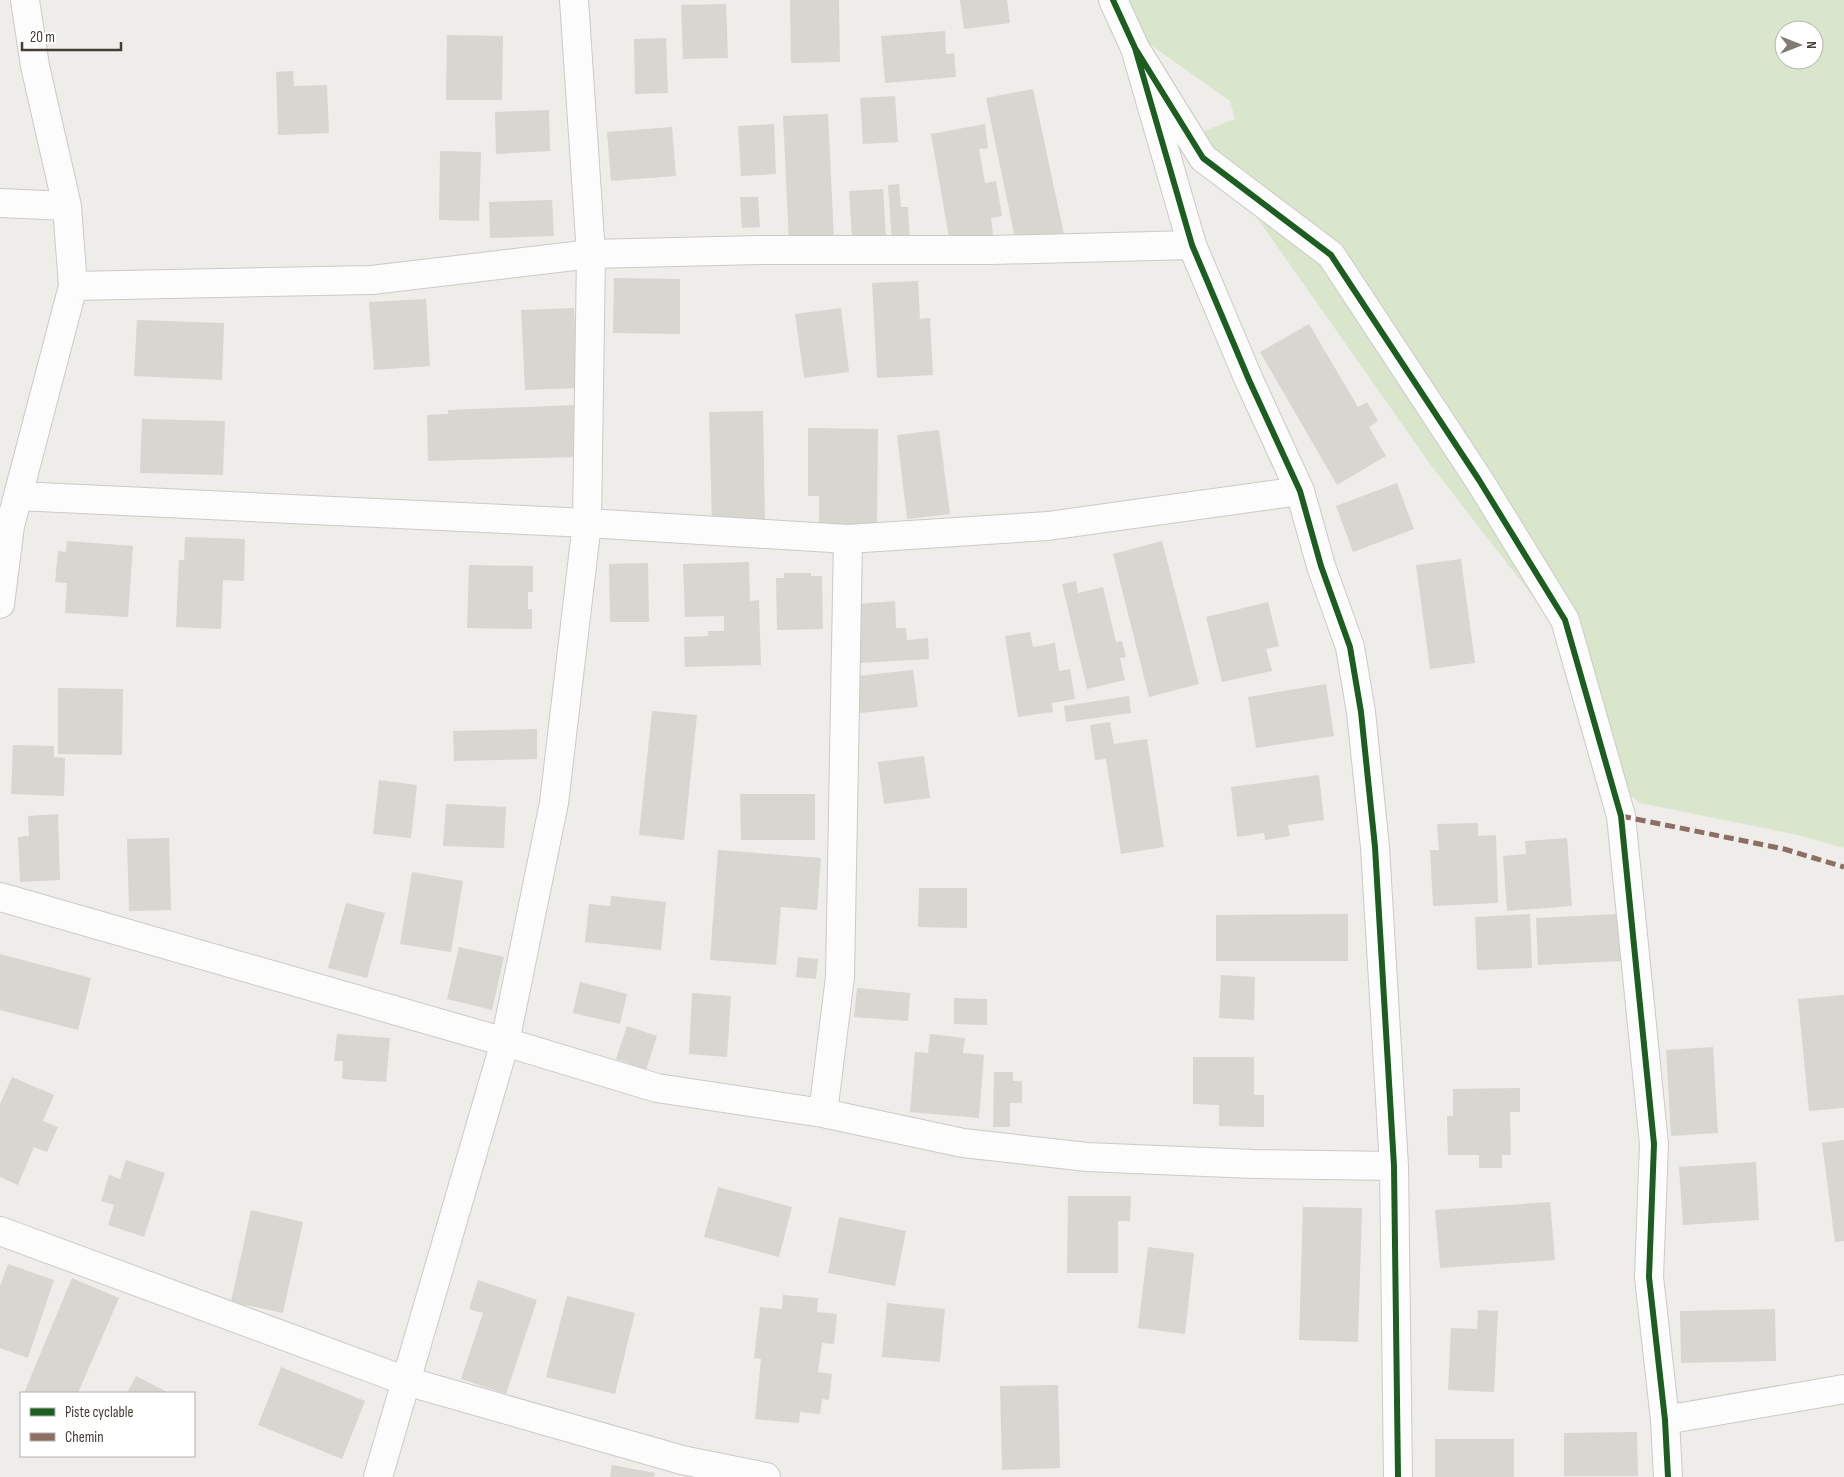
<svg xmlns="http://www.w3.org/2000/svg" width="1844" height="1477" viewBox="0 0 1844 1477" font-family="'Sofia Sans Condensed',sans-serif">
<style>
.green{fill:#dae6cb;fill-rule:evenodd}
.building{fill:#d7d6d1}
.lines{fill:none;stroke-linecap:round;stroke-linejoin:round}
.street-casing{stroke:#cccac6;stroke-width:30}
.street{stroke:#fcfcfc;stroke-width:28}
.quiet{stroke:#8d6e63;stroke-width:5;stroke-dasharray:10 5;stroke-linecap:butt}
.cycleway-casing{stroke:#fff;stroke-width:9}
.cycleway{stroke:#1b5e20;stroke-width:6}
</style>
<rect width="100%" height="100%" fill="#eeede9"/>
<path class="green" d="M1114 0H1844V848L1798 835 1640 803 1614 782 1551 620 1430 464 1246 202 1224 189 1204 131 1235 119 1230 101 1134 33ZM1784 30H1814V60H1784Z"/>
<path class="building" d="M790 0H839L840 62 791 63Z
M960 0H1007L1010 23 964 29Z
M726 4 728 58 683 59 681 5Z
M945 31 946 54 954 53 956 77 885 83 881 36Z
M447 35 503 36 502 100H446Z
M666 38 668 93 635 94 634 39Z
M293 71 294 86 327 85 329 133 278 135 276 72Z
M1033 89 1065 239 1016 243 986 98Z
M895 96 898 142 863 144 860 98Z
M549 110 550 151 496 154 495 112Z
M828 114 834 240 789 243 783 116Z
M774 124 776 174 741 176 738 126Z
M985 124 988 148 979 149 985 183 996 181 1002 216 991 218 993 235 950 243 931 134Z
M672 127 676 176 611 181 607 132Z
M440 151 481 152 479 221 439 220Z
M899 184 901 207H908L910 243 892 244 888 185Z
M883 189 886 236 852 238 849 191Z
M740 197H758L760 227 742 228Z
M552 200 554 236 490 238 489 202Z
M614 278 680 279V334L613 333Z
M918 281 920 319 930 318 933 375 877 378 872 283Z
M426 299 430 366 374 370 369 302Z
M574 308 578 388 525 390 521 310Z
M841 308 849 372 804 378 795 314Z
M137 320 224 323 222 380 134 376Z
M1309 324 1358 407 1367 402 1378 421 1369 427 1386 456 1337 485 1260 352Z
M576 405 578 457 428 461 427 415 448 414V410Z
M763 411 765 521 712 523 709 412Z
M142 419 225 421 223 475 140 473Z
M808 428 878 429 877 525 819 524V496H808Z
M939 430 950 514 907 519 897 435Z
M1397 483 1414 529 1353 552 1336 506Z
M185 537 245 539 244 581 223 580 221 629 176 627 179 560H184Z
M67 541 133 546 128 617 65 613 67 583 55 582 58 551 66 552Z
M1162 541 1199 684 1149 697 1113 554Z
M1461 559 1475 663 1430 669 1416 565Z
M749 562 750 601 759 600 761 665 685 667 684 637 708 636V631H724V616L685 617 683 564Z
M648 563 649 622H610L609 564Z
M469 565 533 566V592H528V609H532V629L467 628Z
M784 573H811V576H822L823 629 777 630 776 578H784Z
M1076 581 1078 593 1103 587 1116 642 1122 641 1126 657 1120 658 1125 680 1087 689 1062 584Z
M895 601 896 628H906L907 640 928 638 929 659 860 663 857 604Z
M1268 602 1279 646 1266 649 1272 671 1222 682 1206 617Z
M1030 632 1033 647 1055 643 1059 671 1070 669 1075 699 1052 703 1053 712 1018 717 1005 636Z
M913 670 918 707 860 713 857 676Z
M1326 684 1334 736 1256 748 1248 697Z
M58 688 123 689 122 755 58 754Z
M1129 696 1131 713 1066 722 1064 706Z
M652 711 697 715 684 840 639 835Z
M1110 722 1114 744 1147 739 1164 847 1121 854 1106 759 1095 760 1090 725Z
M537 729V759L454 761 453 731Z
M13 745 54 746V757L65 758 64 796 11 794Z
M924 756 930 798 884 804 878 762Z
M1319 775 1324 820 1288 825 1290 836 1265 840 1264 833 1237 837 1231 787Z
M379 780 417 785 411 838 373 834Z
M740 794H815V840H741Z
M446 804 506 807 504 848 443 846Z
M58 814 60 880 20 882 18 837 29 836 28 816Z
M1478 823V836L1496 835 1498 903 1433 906 1430 850H1439L1437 824Z
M169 838 171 910 129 911 127 839Z
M1567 838 1572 906 1507 911 1503 856 1526 854 1525 841Z
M718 850 821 858 817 910 781 907 776 965 710 960Z
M412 872 463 881 451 952 400 944Z
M919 888H967V928L918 927Z
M611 896 666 902 661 950 585 942 589 904 610 906Z
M346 903 385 913 367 978 328 968Z
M1348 914V961H1216V915Z
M1530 914 1532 968 1477 970 1475 917Z
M1619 914 1621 961 1538 965 1536 918Z
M459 947 504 957 492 1010 447 999Z
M0 954 91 978 78 1030 0 1010Z
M798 957 818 959 816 979 796 977Z
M1221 975 1255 977 1254 1020 1219 1018Z
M580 982 627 994 620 1024 573 1013Z
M857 988 910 993 908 1021 854 1017Z
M692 993 731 996 727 1057 689 1054Z
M1844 995V1108L1809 1111 1798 999Z
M954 998 987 999V1025L954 1024Z
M627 1026 657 1036 646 1070 616 1059Z
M337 1034 390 1038 386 1082 342 1079 343 1061H334Z
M930 1034 965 1038 963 1053 984 1055 979 1118 910 1112 915 1052 928 1053Z
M1713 1047 1718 1133 1671 1136 1666 1050Z
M1193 1057H1254V1095H1264V1127L1219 1126V1105L1193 1104Z
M994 1072H1013V1081H1022V1103H1010V1127H993Z
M12 1077 54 1095 43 1121 58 1127 47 1152 34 1147 18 1185 0 1177V1104Z
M1520 1088V1112H1510L1511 1155H1502V1168H1479V1155H1448L1447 1116H1453V1089Z
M1844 1140V1241L1835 1242 1822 1143Z
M126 1160 165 1173 144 1237 108 1225 114 1205 101 1201 109 1175 120 1179Z
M1756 1162 1759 1220 1683 1225 1679 1167Z
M718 1187 792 1207 779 1257 704 1237Z
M1068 1196H1131L1130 1221H1118V1273H1067Z
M1550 1202 1555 1260 1440 1268 1435 1210Z
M1303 1207 1362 1208 1358 1342 1299 1340Z
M251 1210 303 1222 283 1313 231 1302Z
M839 1217 906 1231 895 1286 828 1273Z
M1148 1247 1194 1253 1185 1334 1138 1328Z
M8 1264 54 1280 28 1358 0 1348V1286Z
M72 1278 119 1298 78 1393H24Z
M478 1280 537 1300 506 1394 461 1379 483 1313 469 1309Z
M783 1295 818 1298 817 1312 837 1314 834 1344 822 1343 818 1372 832 1374 829 1400 822 1399 820 1414 800 1412 799 1423 755 1419 761 1359 754 1358 760 1307 782 1309Z
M567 1296 635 1313 615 1394 546 1377Z
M887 1303 945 1309 940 1362 882 1357Z
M1775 1309 1776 1361 1681 1363 1680 1311Z
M1478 1310 1498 1311 1494 1392 1448 1390 1451 1328 1477 1329Z
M281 1367 365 1401 342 1459 258 1425Z
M136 1376 169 1393H127Z
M1058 1385 1060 1468 1002 1470 1000 1386Z
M1637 1432 1638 1476H1564V1433Z
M1435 1439H1514V1477H1435Z
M612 1465 655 1473 654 1477H610Z"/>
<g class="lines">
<g class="street-casing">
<path id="street" d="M1113 0 1135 48 1192 245 1249 380 1300 491 1321 566 1350 647 1361 712 1375 847 1394 1166 1398 1477
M1135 48 1203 158 1331 255 1479 480 1565 620 1621 816 1654 1144 1649 1277 1665 1420 1668 1477
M0 203 67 206
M73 286 372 280 591 254 760 250H992L1192 245
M18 496 587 523 848 539 1048 526 1300 491
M0 604 10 526 73 286 67 206 35 66 25 0
M0 897 505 1042 657 1088 823 1113 963 1143 1087 1157 1253 1164 1394 1166
M823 1113 840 977 848 539
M0 1231 406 1381 682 1460 766 1477
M1665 1420 1844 1389
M378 1477 505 1042 554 803 587 523 591 254 574 0"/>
</g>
<use href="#street" class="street"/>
<path class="quiet" d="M1621 816 1784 849 1844 867"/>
<g class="cycleway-casing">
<path id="cycleway" d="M1113 0 1135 48 1192 245 1249 380 1300 491 1321 566 1350 647 1361 712 1375 847 1394 1166 1398 1477
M1135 48 1203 158 1331 255 1479 480 1565 620 1621 816 1654 1144 1649 1277 1665 1420 1668 1477"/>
</g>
<use href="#cycleway" class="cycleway"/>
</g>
<rect x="20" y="1392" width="175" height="65" fill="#ffffff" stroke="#b4b2af"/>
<rect x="30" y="1408" width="25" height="8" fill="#1b5e20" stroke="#b4b2af"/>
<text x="65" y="1417" font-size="15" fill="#433e36">Piste cyclable</text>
<rect x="30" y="1433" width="25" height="8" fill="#8d6e63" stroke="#b4b2af"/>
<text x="65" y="1442" font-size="15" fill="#433e36">Chemin</text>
<g transform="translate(1799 45) rotate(90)"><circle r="24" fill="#ffffff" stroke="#b4b2af"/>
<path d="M0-4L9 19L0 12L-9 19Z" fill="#7f7b75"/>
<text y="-8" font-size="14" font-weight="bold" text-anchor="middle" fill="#433e36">N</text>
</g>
<path d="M22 42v8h99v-8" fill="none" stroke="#433e36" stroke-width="2.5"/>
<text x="30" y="42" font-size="15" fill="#433e36" stroke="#ffffff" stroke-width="4" paint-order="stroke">20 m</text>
</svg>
